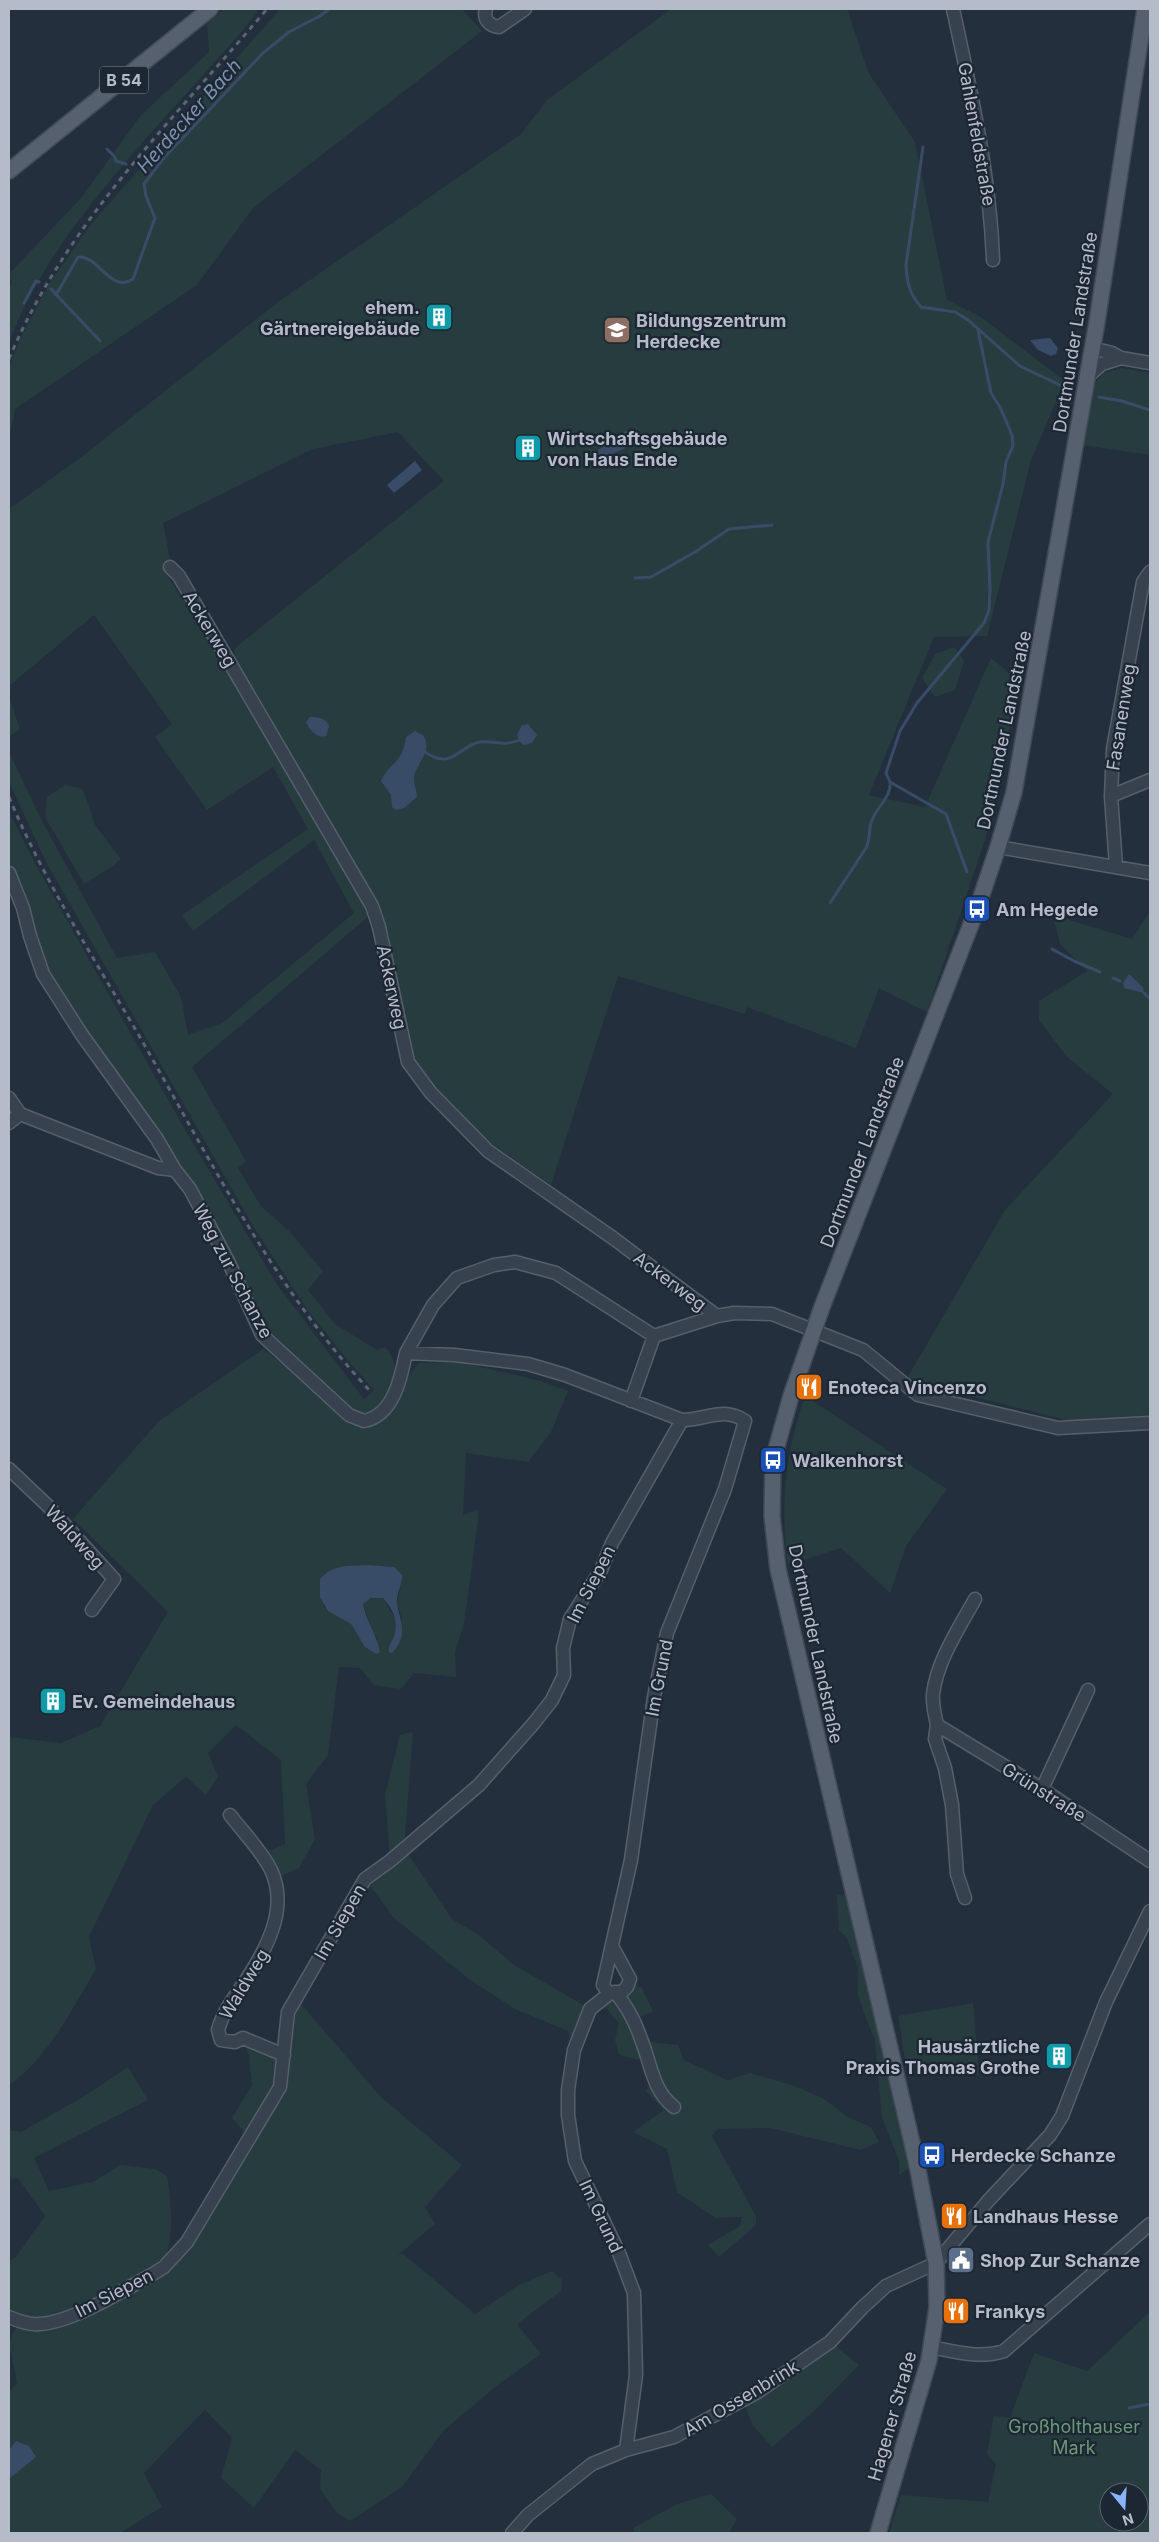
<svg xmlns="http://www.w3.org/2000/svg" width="1159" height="2542" viewBox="0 0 1159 2542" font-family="Inter,sans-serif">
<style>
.green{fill:#263c3f;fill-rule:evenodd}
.water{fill:#394c67}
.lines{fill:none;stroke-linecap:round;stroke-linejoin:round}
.stream{stroke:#394c67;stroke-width:3}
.minor-casing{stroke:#565f6c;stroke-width:15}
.major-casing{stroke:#414a57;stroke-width:18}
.minor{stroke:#38414e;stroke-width:12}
.major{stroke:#56606e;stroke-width:15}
.rail{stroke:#5a6575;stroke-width:3;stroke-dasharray:5 5;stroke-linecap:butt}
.labels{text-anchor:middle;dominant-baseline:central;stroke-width:4.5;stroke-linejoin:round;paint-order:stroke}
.shield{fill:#1d2633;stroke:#878f9c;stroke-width:1}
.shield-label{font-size:16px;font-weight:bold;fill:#b4bcc9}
.street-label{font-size:18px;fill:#b4bcc9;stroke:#1d2633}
.poi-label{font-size:18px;font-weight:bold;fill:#b4bcc9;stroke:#1d2633;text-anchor:start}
.park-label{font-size:18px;fill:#6b9a76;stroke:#1d2633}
.water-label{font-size:19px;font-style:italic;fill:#7c92b1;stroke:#1d2633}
</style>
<rect width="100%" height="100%" fill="#242f3e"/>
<path class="green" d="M224 9H257V13C175 113 54 221 9 343V287L12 283 9 274 81 198 141 115 209 52 207 24Z
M280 9H462L482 31 253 208 197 285 15 409 9 440V366L22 335 49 284 92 223Z
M671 9H847L868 72 915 142 947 300 981 317 1065 381 1031 460 987 636 934 637 869 795 925 807 991 658 1019 681 988 831 927 1012 879 988 856 1048 747 1007 745 1014 618 976 551 1185 495 1146 457 1115 415 1066 375 911 192 1067 246 1161 238 1168 261 1206 289 1231 323 1271 308 1290 335 1324 377 1350 385 1347C406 1370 390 1394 372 1413L356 1415 266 1330 184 1174 92 1041 59 990 45 961 25 894 9 863V812L37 867 180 1121 245 1231 278 1286 364 1399 374 1390 349 1362 308 1311 253 1226 46 862 9 782V752L41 819 117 958 155 952 181 997 188 1035 222 1023 354 913 314 840 193 931 182 915 308 829 273 767 207 810 155 737 172 724 94 615 9 686V509L84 455 278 302 521 134 547 100ZM398 432 444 481 235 648 232 677 164 570 170 560 163 523 313 449Z
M1122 368 1150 373V455L1083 445 1092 387 1103 373Z
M955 647 964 661 955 690 935 697 922 678 935 654Z
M9 697 20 729 9 737Z
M65 785 83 789 95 825 121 859 113 866 84 884 45 817 47 797Z
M1150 911V1416L1074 1422 906 1380 1005 1210 1113 1094 1067 1057 1039 1020V1001L1087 971 1060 944 1053 915 1132 939Z
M263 1349 300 1377 348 1422 359 1426 368 1425 419 1363 459 1362 541 1381 568 1391 551 1432 528 1462 466 1453 463 1515 478 1510V1521L464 1623 455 1652 456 1677 414 1673 401 1689 374 1685 360 1668 339 1667 328 1755 306 1784 315 1839 299 1868 274 1879 261 1854 285 1844 281 1760 236 1725 208 1753 218 1777 206 1795 186 1777 153 1805 89 1937 96 1969C72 2009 48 2058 9 2085V1737L61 1743 100 1726 168 1612 73 1519 159 1421ZM378 1566H390L402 1579 397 1603 402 1619 389 1652 396 1628 395 1619 383 1598H371L363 1604 372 1630 378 1640 365 1647 351 1624 328 1611 323 1604Z
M805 1396 947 1489 906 1546 890 1593 841 1548 788 1565C780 1503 785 1455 805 1396Z
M413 1732 404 1848 452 1919 479 1935 514 1965 590 2009 574 2050 568 2031 515 2009 469 1979 394 1918 365 1879 390 1861 385 1794 400 1735Z
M837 1895 854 1896 911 2167 899 2175V2160L882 2118 875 2041 858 1996V1968L847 1938 839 1930Z
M629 1983 642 1988 653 2011 638 2018 651 2042 678 2045 684 2060 727 2080 750 2073 795 2086 824 2099 848 2117 871 2127 879 2142 861 2150 770 2128 718 2129 712 2136 756 2216V2225L719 2257 708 2245 740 2226 742 2217 716 2218 677 2192 667 2149 633 2132 664 2110 646 2091 657 2076 652 2063 619 2055 615 2040 619 2023 599 2000Z
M296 1998 382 2098 462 2165 425 2207 435 2224 397 2256 402 2253 475 2314 519 2285 552 2271 562 2280 561 2291 517 2324 541 2354 499 2384 444 2430 402 2487 350 2521 337 2513 320 2489 321 2470 295 2450 254 2508 221 2478 232 2438 205 2410 144 2473 162 2507 120 2533H9V2392L17 2383 9 2343 19 2321 9 2317V2261L15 2258 45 2216 18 2178 9 2179V2130L21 2132 88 2094 128 2067 148 2100 34 2158 49 2191 93 2182 120 2165 155 2169 167 2176C172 2207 174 2234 164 2265L249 2137 232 2118 252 2085 249 2055 243 2038 284 2055Z
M973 2003 979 2075 906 2066 898 2016Z
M1150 2312V2533H889L901 2495 988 2502 996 2464 987 2454 994 2416 1010 2418 1034 2353 1087 2371ZM1109 2492H1139V2522H1109Z
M830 2342 859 2365 813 2412 772 2447 752 2424 743 2400Z
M711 2494 737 2519 729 2533H635L633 2528 677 2504Z"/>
<path class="water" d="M1050 338 1058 348 1056 354 1051 356 1038 350 1030 340Z
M626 431 633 432 634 437 625 448 596 462 593 460 594 453Z
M415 461 422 470 394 493 387 485Z
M310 717C318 717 325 717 329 726L326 736C317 739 310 730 306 722Z
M528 724 537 735 532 743 524 745 520 742 517 735 522 725Z
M415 731 423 735C432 750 420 760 415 773 412 781 417 790 417 797L404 808 396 810 392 807 391 795 381 781C392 759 402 765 406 737Z
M1129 974 1143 987 1144 993 1124 988 1123 983Z
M368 1565 394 1567 402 1575C403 1584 396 1593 397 1603 400 1622 409 1635 392 1653L389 1652C388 1645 392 1642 394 1636 399 1622 393 1609 383 1598H371L363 1604C366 1621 377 1635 380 1652L377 1654 365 1647 351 1624 328 1611 320 1597V1579C333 1564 349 1566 368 1565Z
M16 2441 29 2446 36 2457 9 2479V2450Z"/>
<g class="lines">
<path class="stream" d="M923 147 906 265C907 283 909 293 921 307L955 312 968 320 1020 366 1068 389
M107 149 114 156 116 161 126 164
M51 289 100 341
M56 295 78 257C99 255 110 294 133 279L155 218 146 196 144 184 163 159 263 53 289 32 320 16 329 9
M24 303 36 281 39 282
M1099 397 1122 401 1150 410
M635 578 651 577 658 573 695 552 729 529 772 525
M425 752C453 771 458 746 480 742 494 740 505 747 519 740
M967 872 946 814 890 782 886 773 900 731 917 703 984 623 989 610 990 590 988 542 1003 484 1006 462 1013 446 1012 435 1000 407 991 393 978 330
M830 903 866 848C871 838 868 829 872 820 877 807 892 796 890 782
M1052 949 1074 961 1100 972
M1113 978 1120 981
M1144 993 1150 999
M1129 2408 1150 2404"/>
<g class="minor-casing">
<path id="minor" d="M486 9C483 19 489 26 499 27L525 9
M953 9C971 92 990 175 993 260
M1092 348 1112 353 1121 358 1150 363
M1087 377 1102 364 1121 358
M170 567 179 576 372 906 379 927 408 1062 431 1093 488 1151 613 1238 717 1316
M1111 796 1150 780
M998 847 1150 873
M1116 866 1111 796 1113 749 1143 582 1150 572
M9 873 23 908 30 936 43 974 82 1035 157 1139 175 1170 190 1189 229 1263 262 1335 349 1415 364 1421C394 1415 401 1377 406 1353L454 1355 528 1364 565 1375 682 1420C706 1420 723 1406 745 1421L725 1489 667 1633 654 1697 631 1860 603 1985 609 1994
M9 1098 20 1114
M20 1114 158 1168 175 1170
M9 1123 20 1114
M406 1353 433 1305 457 1278 494 1265 515 1262 556 1273 654 1336 717 1316 734 1313 772 1314 863 1350 918 1395 1058 1428 1150 1423
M631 1401 654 1336
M9 1469 48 1506 114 1579 92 1610
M975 1599C959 1628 937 1661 933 1694 932 1704 935 1715 937 1725L1042 1789 1150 1861
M937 1725 935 1739 945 1768 952 1805 957 1874 965 1898
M1042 1789 1088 1690
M230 1815C244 1833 261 1850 271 1870 288 1906 269 1944 250 1974 238 1993 224 2008 218 2030L221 2040 235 2042 243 2038 284 2055
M612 1946 630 1979 627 1987 623 1991 609 1994 590 2009 574 2050 568 2090V2115L575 2161 619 2253 634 2293 636 2375 626 2450
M615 1992C627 2006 635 2021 641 2039 651 2063 652 2090 674 2107
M9 2317C18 2321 29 2325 39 2324 72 2323 123 2290 153 2274L164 2267 187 2242 280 2087 288 2012 365 1879 390 1861 479 1785 534 1723 552 1700 564 1675 563 1648 570 1619 601 1570 612 1543 682 1420
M931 2347C957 2352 979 2359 1004 2351L1150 2224
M512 2533 528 2515 592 2464 626 2450 674 2437 756 2393 830 2342 862 2308 886 2286 936 2263 988 2201 1050 2135 1062 2116 1106 2002 1150 1911"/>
</g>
<g class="major-casing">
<path id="major" d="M9 171 210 9
M878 2533 929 2360 937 2307 936 2263 916 2160 778 1569 772 1516 773 1460 791 1396 822 1307 977 909 998 847 1014 792 1097 322 1145 9"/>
</g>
<use href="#minor" class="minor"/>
<use href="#major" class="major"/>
<path class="rail" d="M9 359C66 223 173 120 267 9
M9 797C44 881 95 960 141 1039 211 1161 274 1288 371 1392"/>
</g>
<defs>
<g id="building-square" transform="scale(1.4375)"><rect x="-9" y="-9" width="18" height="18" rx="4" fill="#0f9aa8" stroke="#1d2633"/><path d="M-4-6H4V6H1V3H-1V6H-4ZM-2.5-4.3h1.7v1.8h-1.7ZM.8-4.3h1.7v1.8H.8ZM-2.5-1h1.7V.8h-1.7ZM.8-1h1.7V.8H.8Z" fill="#fff"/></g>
<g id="school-square" transform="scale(1.4375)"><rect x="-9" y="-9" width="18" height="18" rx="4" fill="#8d6e63" stroke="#1d2633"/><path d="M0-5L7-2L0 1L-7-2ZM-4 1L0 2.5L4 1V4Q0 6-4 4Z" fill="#fff"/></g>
<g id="bus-square" transform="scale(1.4375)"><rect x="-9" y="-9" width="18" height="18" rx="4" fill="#1a4fb4" stroke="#1d2633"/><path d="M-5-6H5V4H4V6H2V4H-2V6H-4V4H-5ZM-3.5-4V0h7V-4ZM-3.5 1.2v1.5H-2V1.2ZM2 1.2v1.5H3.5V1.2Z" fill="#fff"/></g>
<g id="restaurant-square" transform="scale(1.4375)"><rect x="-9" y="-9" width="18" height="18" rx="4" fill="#e8710a" stroke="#1d2633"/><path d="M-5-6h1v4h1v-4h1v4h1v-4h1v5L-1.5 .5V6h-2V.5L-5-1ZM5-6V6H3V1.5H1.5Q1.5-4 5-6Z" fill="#fff"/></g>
<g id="civic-square" transform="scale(1.4375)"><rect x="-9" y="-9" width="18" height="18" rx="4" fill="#5c6f8a" stroke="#1d2633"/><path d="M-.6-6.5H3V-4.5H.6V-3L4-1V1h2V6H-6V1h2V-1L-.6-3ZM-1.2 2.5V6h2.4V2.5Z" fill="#fff"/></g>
</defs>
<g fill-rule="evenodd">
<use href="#building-square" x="439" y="317"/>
<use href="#school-square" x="617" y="330"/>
<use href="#building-square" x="528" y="448"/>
<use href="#bus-square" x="977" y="909"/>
<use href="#restaurant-square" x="809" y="1387"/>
<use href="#bus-square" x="773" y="1460"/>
<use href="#building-square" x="53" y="1701"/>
<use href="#building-square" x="1059" y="2056"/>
<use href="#bus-square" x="932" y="2155"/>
<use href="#restaurant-square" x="954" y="2216"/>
<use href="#civic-square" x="961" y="2260"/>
<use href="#restaurant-square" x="956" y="2311"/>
</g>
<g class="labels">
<rect class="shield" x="100" y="66.5" width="48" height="27" rx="4"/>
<g class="shield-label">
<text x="124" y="80">B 54</text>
</g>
<g class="street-label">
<text transform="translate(977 134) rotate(80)">Gahlenfeldstraße</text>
<text transform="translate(1075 332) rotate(-81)">Dortmunder Landstraße</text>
<text transform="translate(210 629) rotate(59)">Ackerweg</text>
<text transform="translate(1121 717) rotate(-81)">Fasanenweg</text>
<text transform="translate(1004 730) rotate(-78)">Dortmunder Landstraße</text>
<text transform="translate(392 987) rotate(78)">Ackerweg</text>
<text transform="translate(862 1152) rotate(-69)">Dortmunder Landstraße</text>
<text transform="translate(233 1271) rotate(62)">Weg zur Schanze</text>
<text transform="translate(670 1281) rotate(37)">Ackerweg</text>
<text transform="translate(75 1537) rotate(48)">Waldweg</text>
<text transform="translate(591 1584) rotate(-63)">Im Siepen</text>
<text transform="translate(816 1644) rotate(78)">Dortmunder Landstraße</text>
<text transform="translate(659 1678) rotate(-79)">Im Grund</text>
<text transform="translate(1044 1792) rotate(32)">Grünstraße</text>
<text transform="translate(340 1922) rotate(-60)">Im Siepen</text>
<text transform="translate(244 1984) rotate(-59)">Waldweg</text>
<text transform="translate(601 2216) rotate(65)">Im Grund</text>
<text transform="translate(114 2293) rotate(-27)">Im Siepen</text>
<text transform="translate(741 2398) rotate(-31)">Am Ossenbrink</text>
<text transform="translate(892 2416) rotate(-74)">Hagener Straße</text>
</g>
<g class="poi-label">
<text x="420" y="307" text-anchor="end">ehem.<tspan x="420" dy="21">Gärtnereigebäude</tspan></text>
<text x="636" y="320">Bildungszentrum<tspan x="636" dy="21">Herdecke</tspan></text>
<text x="547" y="438">Wirtschaftsgebäude<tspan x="547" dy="21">von Haus Ende</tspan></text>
<text x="996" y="909">Am Hegede</text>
<text x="828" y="1387">Enoteca Vincenzo</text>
<text x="792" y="1460">Walkenhorst</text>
<text x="72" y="1701">Ev. Gemeindehaus</text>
<text x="1040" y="2046" text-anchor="end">Hausärztliche<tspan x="1040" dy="21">Praxis Thomas Grothe</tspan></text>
<text x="951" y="2155">Herdecke Schanze</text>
<text x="973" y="2216">Landhaus Hesse</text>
<text x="980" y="2260">Shop Zur Schanze</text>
<text x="975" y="2311">Frankys</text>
</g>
<g class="park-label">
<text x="1074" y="2426">Großholthauser<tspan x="1074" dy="21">Mark</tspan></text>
</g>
<g class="water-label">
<text transform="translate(189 116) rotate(-48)">Herdecker Bach</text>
</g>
</g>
<rect width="1159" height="2542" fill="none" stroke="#b4bcc9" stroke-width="20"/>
<g transform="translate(1124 2507) rotate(162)"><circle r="24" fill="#1d2633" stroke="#59626f"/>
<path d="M0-4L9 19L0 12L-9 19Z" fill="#8ab4f8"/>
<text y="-8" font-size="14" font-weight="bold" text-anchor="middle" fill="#b4bcc9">N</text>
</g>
</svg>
